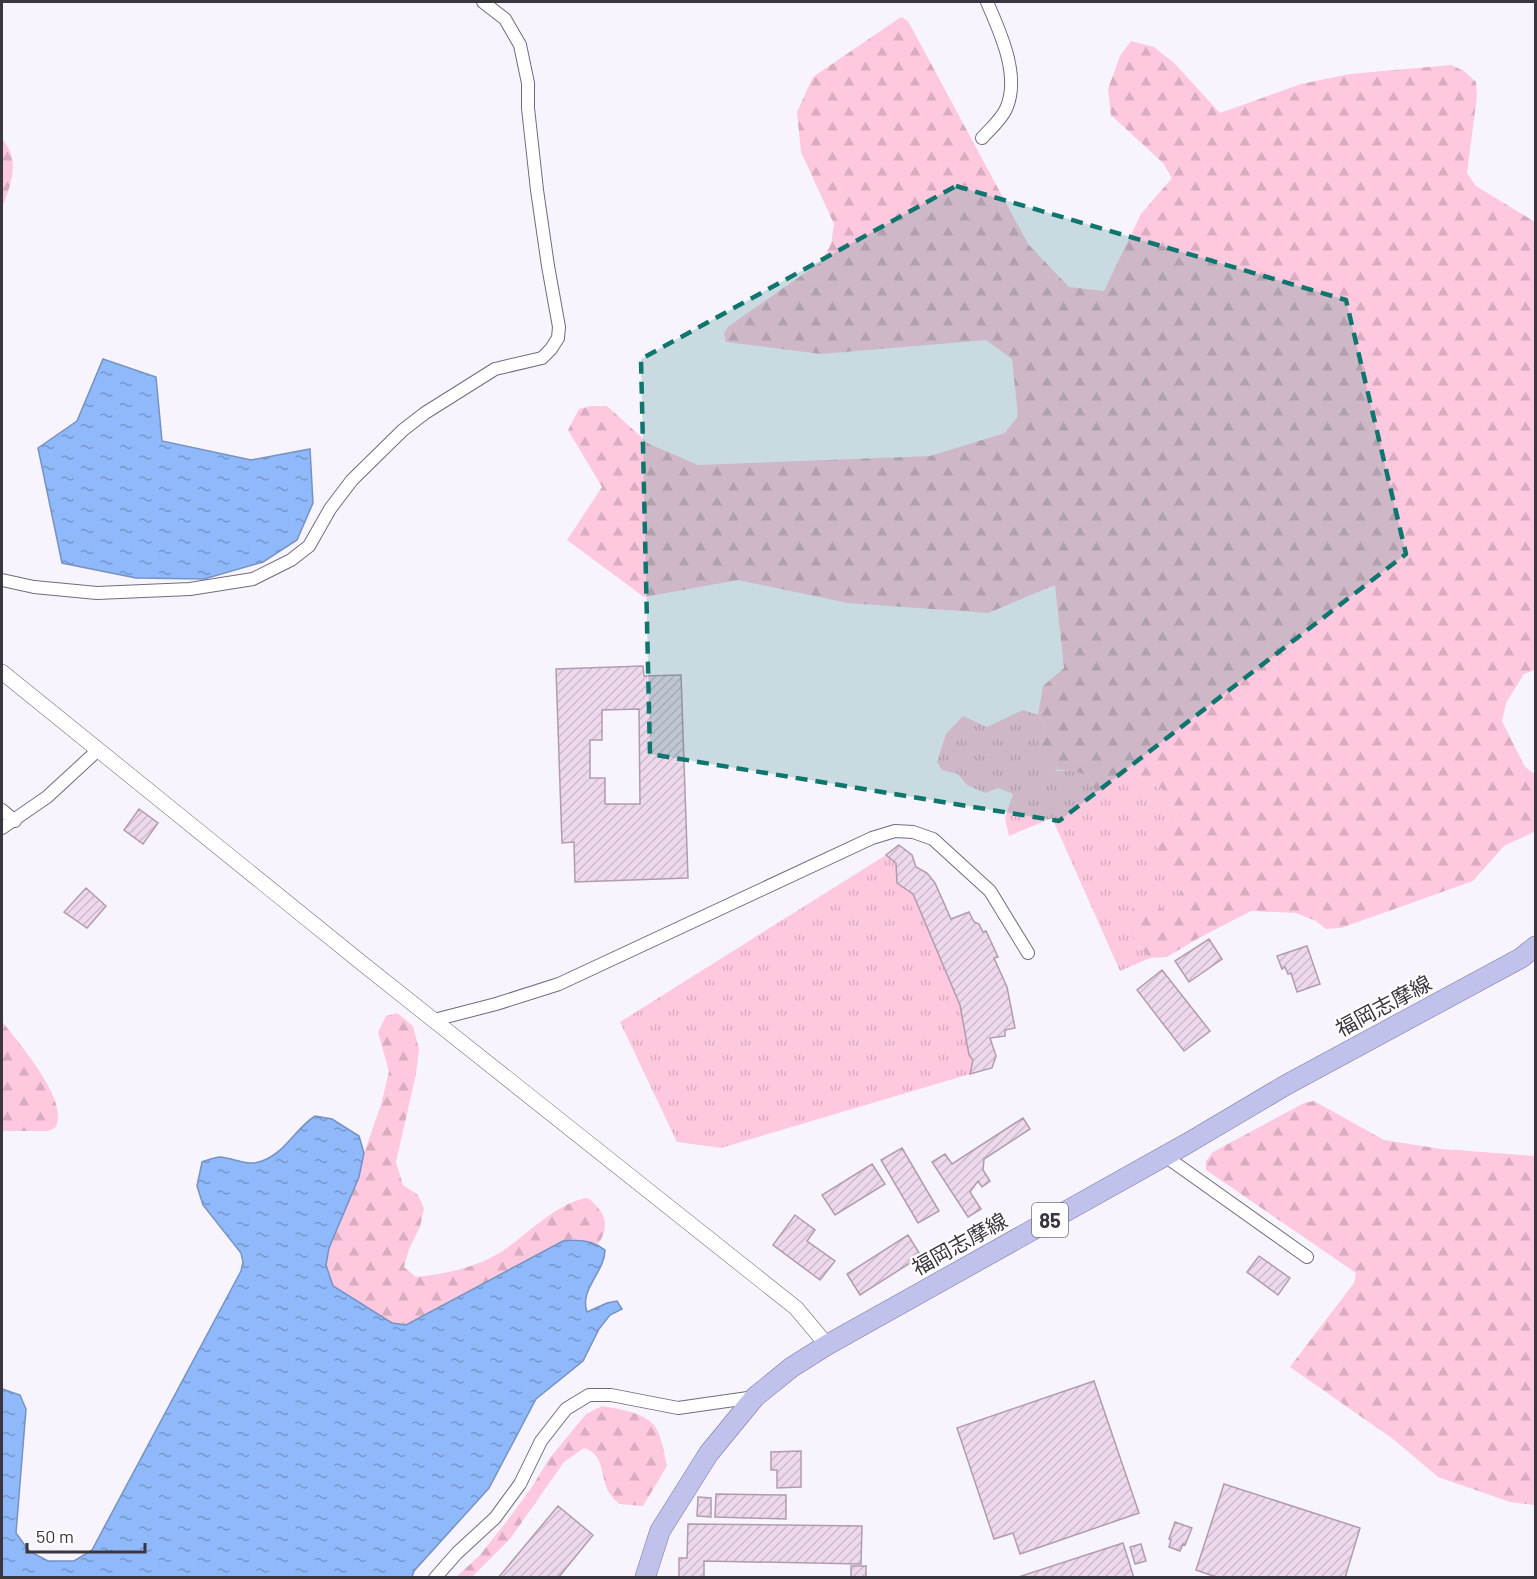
<svg xmlns="http://www.w3.org/2000/svg" width="1537" height="1579" viewBox="0 0 1537 1579" font-family="Barlow,'Noto Sans JP',sans-serif">
<style>
.grass{fill:url(#grass-tufts)}
.forest{fill:url(#forest-firs)}
.water{fill:url(#water-ripples);stroke:#7692c2;stroke-width:1.5}
.building{fill:url(#building-hatch);stroke:#b09cae;stroke-width:1.5;fill-rule:evenodd}
.lines{fill:none;stroke-linecap:round;stroke-linejoin:round}
.minor-casing{stroke:#736a7f;stroke-width:14}
.tertiary-casing{stroke:#736a7f;stroke-width:16}
.primary-casing{stroke:#7676a8;stroke-width:21}
.minor{stroke:#fff;stroke-width:12}
.tertiary{stroke:#fff;stroke-width:15}
.primary{stroke:#c1c2ec;stroke-width:20}
.marked{fill:#0f766e;fill-opacity:0.2;stroke:#0f766e;stroke-width:4.5;stroke-dasharray:12 8;stroke-linejoin:round}
.labels{text-anchor:middle;dominant-baseline:central;stroke-width:4.5;stroke-linejoin:round;paint-order:stroke}
.shield{fill:#fff;stroke:#757279;stroke-width:1.5}
.shield-label{font-size:20px;font-weight:bold;fill:#3a363f}
.street-label{font-size:21px;fill:#3a363f;stroke:#fff}
</style>
<defs>
<pattern id="grass-tufts" width="24" height="20" patternUnits="userSpaceOnUse" patternTransform="scale(1.5)"><rect width="24" height="20" fill="#fec8de"/><path d="M3 7l-1-3M5 7V3M7 7l1-3M15 17l-1-3M17 17v-4M19 17l1-3" fill="none" stroke="#daacc0"/></pattern>
<pattern id="forest-firs" width="22" height="20" patternUnits="userSpaceOnUse" patternTransform="scale(1.5)"><rect width="22" height="20" fill="#fec8de"/><path d="M5 1l3.5 6h-7zM16 11l3.5 6h-7z" fill="#daacc0"/></pattern>
<pattern id="water-ripples" width="26" height="14" patternUnits="userSpaceOnUse" patternTransform="scale(1.5)"><rect width="26" height="14" fill="#8fb9fa"/><path d="M2 4q2-2 4 0t4 0M15 11q2-2 4 0t4 0" fill="none" stroke="#7697cc"/></pattern>
<pattern id="building-hatch" width="6" height="6" patternUnits="userSpaceOnUse" patternTransform="scale(1.5)"><rect width="6" height="6" fill="#edd9eb"/><path d="M-1 1l2-2M0 6l6-6M5 7l2-2" fill="none" stroke="#ccbbcb"/></pattern>
</defs>
<rect width="100%" height="100%" fill="#f8f4fd"/>
<path class="grass" d="M1023 710 1038 715 1045 725 1041 744 1056 771H1079L1090 777 1095 791H1116L1121 772 1132 774 1161 788 1177 813 1175 821 1180 869 1183 880 1177 901 1138 946 1150 958 1120 971 1052 818 1009 836 1005 818 1013 794 998 788 985 793 967 785 958 774 942 770 937 762 946 734 963 716 987 727Z
M886 855 896 863 913 894 960 1005 969 1055 973 1060 970 1074 721 1148 677 1142 620 1022Z"/>
<path class="forest" d="M901 17 908 21 1028 244 1069 287 1104 291 1141 214 1172 178 1163 163 1111 115 1108 89 1120 56 1131 41 1154 47 1174 63 1220 113 1301 84 1350 74 1451 65 1464 71 1476 82 1477 96 1467 173 1476 186 1535 222V670L1524 674 1506 703 1502 721 1525 767 1535 774 1536 831 1504 846 1473 881 1341 928 1326 929 1316 921 1296 913 1251 911 1197 939 1167 957 1150 958C1130 938 1128 936 1132 909L1146 897 1166 912C1179 900 1185 886 1180 869L1158 856 1155 839 1161 826 1175 821 1177 813 1161 788 1132 774 1121 772 1116 791 1106 797 1095 791 1090 777C1075 768 1060 773 1045 766L1041 744 1045 725 1038 715 1043 686 1064 668 1055 585 988 613 848 603 738 580 644 597 567 540 602 487 568 430 579 409 591 406H607L649 444 698 465 930 456 1005 433 1018 416 1012 359 986 340 821 354 726 342 724 333 729 326 822 261 831 244 834 224 801 152 797 112 813 77Z
M2 139C21 160 11 184 2 208Z
M397 1013 413 1026 419 1049 416 1074 396 1162 403 1185 418 1195 424 1208 420 1227 409 1249 404 1267 416 1277C445 1274 475 1268 501 1252 526 1236 558 1201 588 1198 605 1212 611 1225 598 1244L574 1239 563 1241 405 1325 392 1323 333 1286 326 1265 329 1248 359 1177 364 1153 381 1105 389 1071 378 1032 386 1016Z
M2 1021C18 1043 71 1101 55 1128L48 1131H2Z
M1314 1101 1384 1140 1441 1149 1535 1156V1505L1510 1502 1438 1477 1393 1439 1290 1367 1354 1283 1356 1273 1206 1170V1161L1213 1152 1304 1103Z
M602 1406C618 1409 643 1412 654 1425 662 1436 664 1453 667 1466L643 1506 619 1504C616 1501 612 1497 609 1493 600 1476 605 1454 584 1448L564 1462 510 1539 472 1577H456L479 1556 507 1521 532 1487 549 1459 586 1414Z"/>
<path class="water" d="M103 359 156 377 162 441 251 460 310 449 313 503 297 540 263 562 204 579 136 578 62 563 38 448 77 421Z
M315 1116 332 1119 359 1136 364 1153 359 1177 329 1248 326 1265 333 1286 392 1323 406 1325 563 1241C577 1239 593 1240 605 1250 605 1272 579 1289 587 1312L607 1303 617 1301 622 1309 610 1315 599 1329 583 1361 536 1399 489 1488 414 1571 412 1577H2V1390L3 1389 20 1395 26 1409 16 1533 29 1551 48 1561H74L92 1550 241 1271 243 1262 241 1253 203 1205 197 1186 202 1162C208 1160 215 1157 220 1157 234 1158 248 1167 262 1161 285 1153 295 1129 315 1116Z"/>
<path class="building" d="M643 666 644 676 681 675 688 878 575 882 574 842 562 843 556 669ZM639 709 640 804H605V778H590V740H602V710Z
M139 809 158 823 143 844 124 830Z
M899 845 912 855 916 867 927 873 935 883 951 919 969 912 974 922 979 924 983 932 986 931 998 957 994 958 1007 987 1015 1028 1005 1030V1036L990 1038 996 1056 992 1068 970 1074 973 1060 969 1055 960 1005 913 894 897 883 896 863 886 855Z
M86 888 106 906 87 928 64 912Z
M1209 939 1222 959 1189 982 1175 961Z
M1307 946 1320 984 1297 992 1291 973 1288 974 1285 967 1282 969 1277 956Z
M1162 970 1210 1031 1184 1051 1137 990Z
M1023 1118 1030 1129 984 1159 983 1170 990 1181 982 1187 978 1181 970 1192 981 1209 968 1217 932 1162 945 1154 952 1164Z
M902 1148 939 1211 918 1223 881 1160Z
M872 1164 885 1184 835 1215 822 1195Z
M795 1215 815 1230 807 1241 835 1261 820 1280 773 1245Z
M908 1235 921 1256 860 1295 847 1274Z
M1259 1256 1290 1278 1278 1295 1247 1272Z
M1094 1381 1139 1513 1020 1554 1013 1533 994 1539 957 1428Z
M801 1451V1487L777 1488V1470H771V1452Z
M1224 1484 1360 1528 1345 1578H1219L1196 1570Z
M716 1494 786 1495V1519L715 1517Z
M698 1497 711 1498V1517L697 1516Z
M558 1506 593 1535 558 1578H498Z
M1175 1522 1192 1528 1185 1545 1183 1544 1180 1551 1169 1547 1171 1540 1169 1539Z
M688 1524 862 1526 861 1564 704 1561V1578H679V1558H687Z
M1123 1543 1134 1578H1015Z
M1141 1544 1146 1561 1135 1564 1130 1547Z
M851 1566H866V1578H851Z"/>
<g class="lines">
<g class="minor-casing">
<path id="minor" d="M982 138C990 129 1001 120 1006 109 1021 76 1000 32 987 2
M2 580 34 587 97 593 190 589 253 579 291 560 309 546 330 509 352 480 403 430 425 413 495 369 542 358 551 349 558 338 559 327 548 266 537 190 528 108V83L520 45 505 19 483 2
M2 810 15 821
M2 828 47 797 98 750
M434 1020 496 1004 559 984 872 838 895 831 913 832 933 839 990 891 1028 953
M1165 1156 1307 1257
M435 1578 457 1553 495 1518 520 1484 541 1441 566 1409 589 1395H611L678 1408 755 1397"/>
</g>
<g class="tertiary-casing">
<path id="tertiary" d="M2 672 363 964 796 1308 827 1345"/>
</g>
<g class="primary-casing">
<path id="primary" d="M645 1578 660 1531 709 1453 755 1397 792 1367 827 1345 1188 1143 1286 1085 1521 958 1536 946"/>
</g>
<use href="#minor" class="minor"/>
<use href="#tertiary" class="tertiary"/>
<use href="#primary" class="primary"/>
</g>
<path class="marked" d="M956 186 1346 300 1406 554 1059 821 650 754 641 359Z"/>
<g class="labels">
<rect class="shield" x="1032" y="1203" width="36" height="34" rx="4.5"/>
<g class="shield-label">
<text x="1050" y="1220">85</text>
</g>
<g class="street-label">
<text transform="translate(1383 1005) rotate(-28)">福岡志摩線</text>
<text transform="translate(959 1243) rotate(-29)">福岡志摩線</text>
</g>
</g>
<rect width="1537" height="1579" fill="none" stroke="#3a363f" stroke-width="6"/>
<path d="M27 1543v9h118v-9" fill="none" stroke="#3a363f" stroke-width="3"/>
<text x="36" y="1543" font-size="18" fill="#3a363f" stroke="#ffffff" stroke-width="4.5" paint-order="stroke">50 m</text>
</svg>
